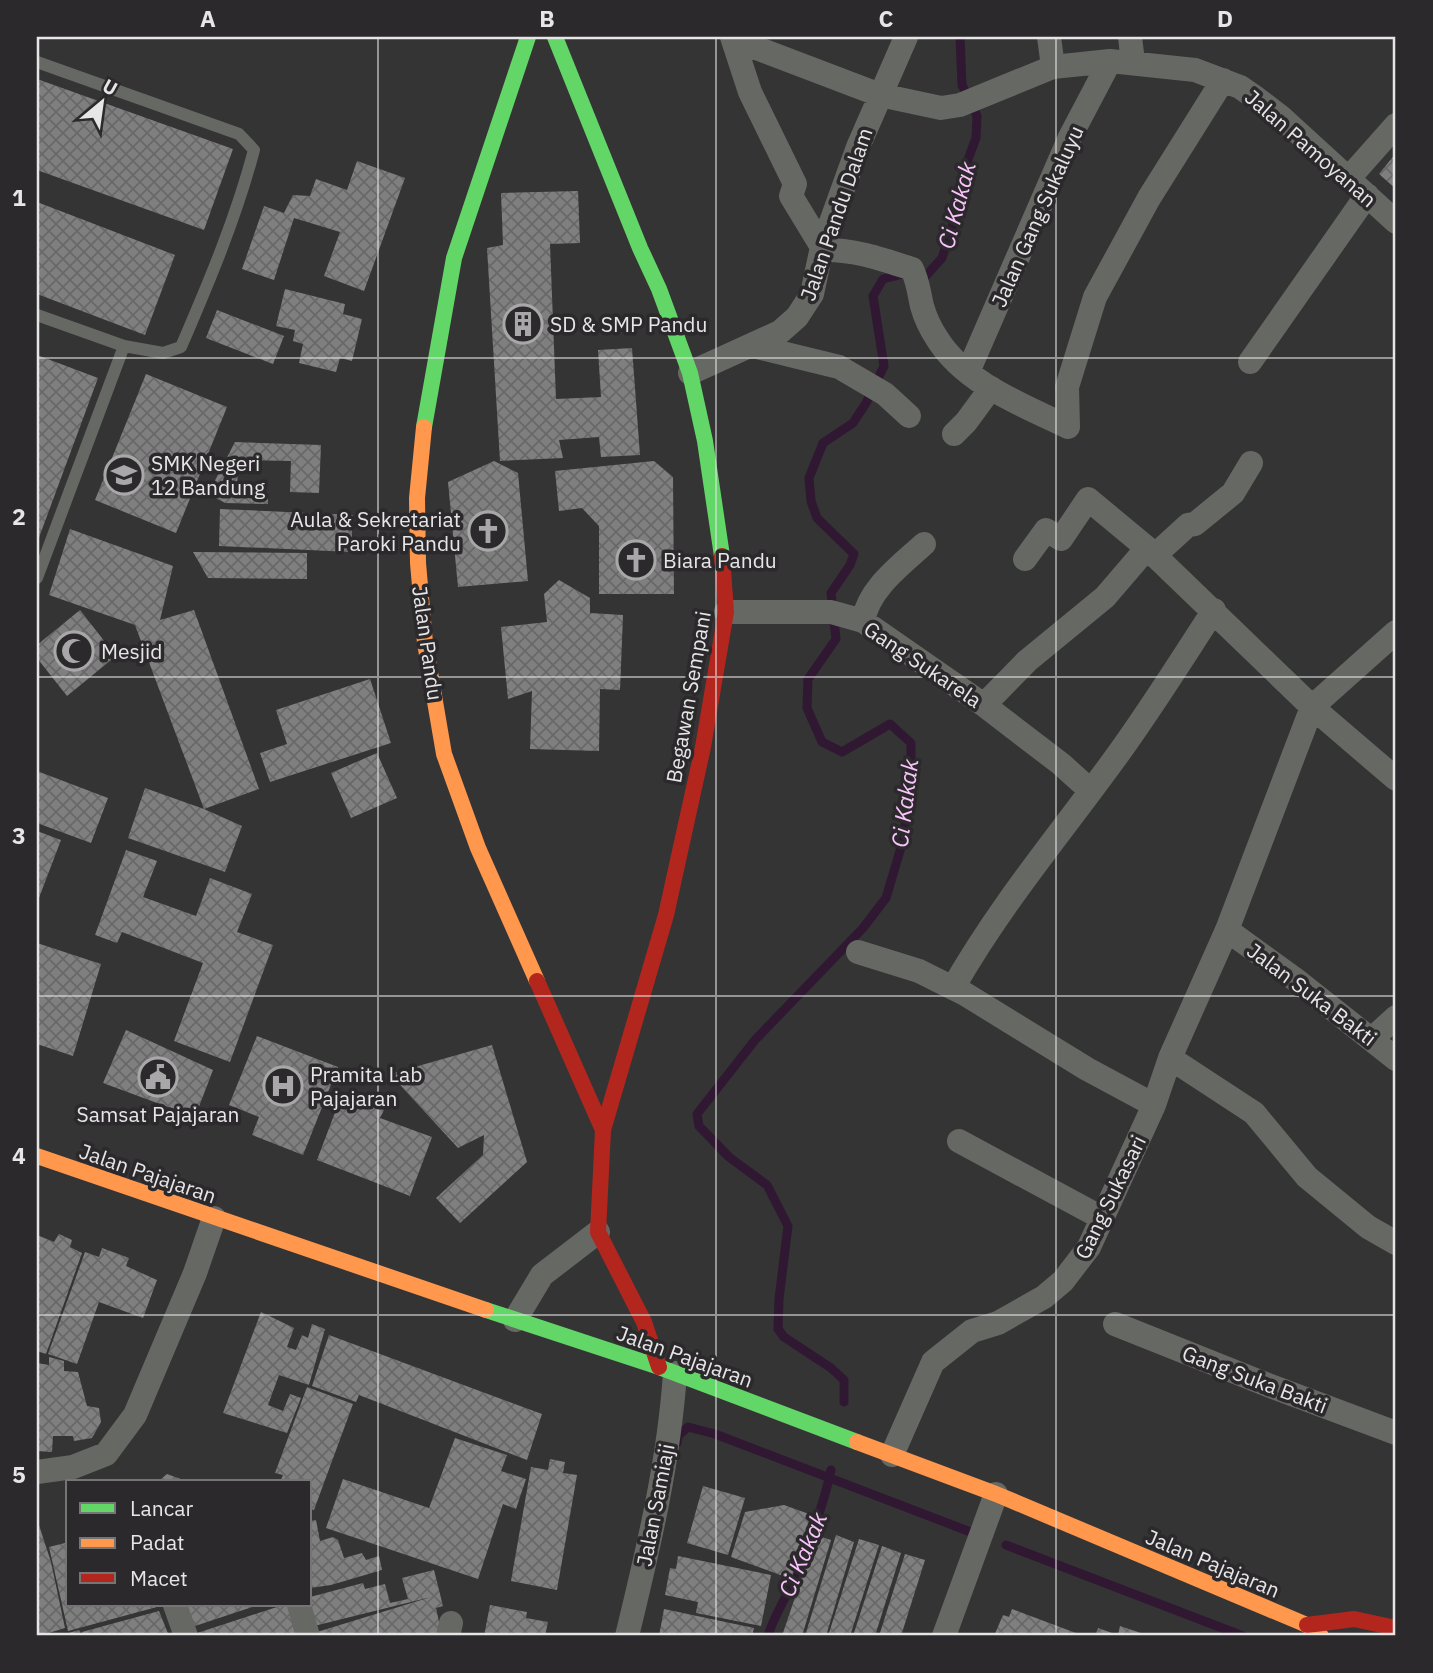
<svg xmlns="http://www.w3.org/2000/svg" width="1433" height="1673" viewBox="0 0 1433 1673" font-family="'IBM Plex Sans',sans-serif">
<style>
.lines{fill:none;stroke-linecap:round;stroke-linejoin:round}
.stream{stroke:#301832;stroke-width:9}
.building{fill:url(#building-cross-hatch)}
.lane{stroke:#666863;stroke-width:12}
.street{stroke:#666863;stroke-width:24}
.fast{stroke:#63d668;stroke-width:16}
.slow{stroke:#ff974d;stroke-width:16}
.jam{stroke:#b3261e;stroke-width:16}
.grid{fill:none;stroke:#e7e6e7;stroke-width:2;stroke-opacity:0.55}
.labels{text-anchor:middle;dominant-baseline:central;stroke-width:7;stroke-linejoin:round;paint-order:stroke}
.street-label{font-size:21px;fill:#e7e6e7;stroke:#2b292b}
.poi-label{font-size:21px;fill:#e7e6e7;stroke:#2b292b;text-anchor:start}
.water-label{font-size:23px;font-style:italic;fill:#fac5fd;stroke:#2b292b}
.neatline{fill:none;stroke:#e7e6e7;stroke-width:2.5}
.grid-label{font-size:23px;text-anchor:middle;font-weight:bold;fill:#e7e6e7}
</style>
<defs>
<pattern id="building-cross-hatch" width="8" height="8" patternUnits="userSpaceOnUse" patternTransform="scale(1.75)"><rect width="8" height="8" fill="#807f80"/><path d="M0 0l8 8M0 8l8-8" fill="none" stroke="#686868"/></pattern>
</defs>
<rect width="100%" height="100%" fill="#343434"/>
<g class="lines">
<path class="stream" d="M920 278H924L942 258 958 209 963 173 976 138 977 116 962 85 960 37
M844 1402V1380L831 1368 784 1337 778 1329 779 1299 788 1226 767 1185 729 1157 699 1126 697 1114 755 1040 863 928 886 898 902 844 911 786V743L890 724 842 752 822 742 807 708 808 679 836 639 831 593 850 565 854 554 817 518 811 501 809 478 823 443 853 423 866 403 884 366 873 296 883 279 903 274
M677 1443 678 1436 688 1427 715 1434 968 1531
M1006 1545 1243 1636
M768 1636C773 1618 783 1604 790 1587 806 1550 823 1509 831 1470"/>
</g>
<path class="building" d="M37 79 233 149 204 230 37 170Z
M1396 153V189L1379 174Z
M357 161 405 178 364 291 324 276 340 232 294 218 274 280 242 269 264 206 284 213 293 195 310 196 316 179 347 190Z
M578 191 580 243 550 244 556 399 601 397 598 350 632 348 640 455 601 457 599 437 559 440 563 458 500 461 487 248 503 245 501 193Z
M37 202 175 255 145 335 37 294Z
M285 289 345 304 343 314 362 319 352 361 340 358 336 372 299 363 303 344 293 341 295 330 276 326Z
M217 310 284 336 273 364 206 338Z
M37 355 98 378 37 543Z
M146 374 227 407 176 533 95 500Z
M235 442 321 445 319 493 290 492 291 461 238 460 237 494 268 496V504L225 503 208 494Z
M494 461 518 473 528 581 458 587 448 482Z
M654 461 673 477 674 594H599V526L582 508 559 511 555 471Z
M220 509 353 515 351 552 219 546Z
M70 529 173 566 160 620 194 610 259 789 204 809 135 625 49 595Z
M193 552 307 553V579L208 578Z
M559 580 590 598V613L623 615 620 690 600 689 599 751 530 749 532 691 508 699 501 627 547 622 544 594Z
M80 610 116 656 67 696 37 658V645Z
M370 679 391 743 270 782 260 753 287 744 276 710Z
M377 753 397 798 351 818 331 773Z
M37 771 108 798 91 843 37 823Z
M145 788 204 809 242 826 225 872 128 838Z
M37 831 61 840 37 903Z
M126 850 157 861 143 897 196 916 210 878 252 894 237 932 273 945 230 1062 174 1041 203 963 122 932 117 943 95 935Z
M37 943 101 964 73 1056 37 1044Z
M126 1030 213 1070 195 1117 103 1083Z
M257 1036 338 1067 303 1155 252 1135 259 1117 229 1105Z
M492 1045 527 1162 460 1223 436 1198 483 1155 484 1135 458 1148 390 1074Z
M342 1094 384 1110 380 1118 432 1137 410 1196 317 1160Z
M59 1234 72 1240 70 1247 82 1253 46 1354 37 1351V1235L54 1242Z
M102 1248 129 1258 126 1266 157 1280 143 1318 99 1302 77 1364 48 1354 85 1252 99 1257Z
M261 1312 294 1328 287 1347 296 1350 302 1335 308 1338 312 1324 325 1329 309 1385 279 1375 268 1405 283 1411 290 1394 301 1398 287 1433 223 1413Z
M329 1335 542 1414 527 1460 359 1395 356 1402 312 1386Z
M49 1357 64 1361V1371L78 1372 87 1406 99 1408 101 1422 92 1438 74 1441 73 1436H53L52 1452 37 1451V1363L49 1365Z
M307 1387 353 1404 314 1510 310 1509V1482H280L283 1475 275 1473Z
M455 1438 507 1455 501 1471 526 1479 516 1509 503 1504 478 1579 326 1528 343 1479 429 1508Z
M550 1459 565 1462 563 1473 577 1475 557 1590 511 1581 531 1467 548 1470Z
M167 1474 189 1482H162L161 1479Z
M703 1486 745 1498 728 1555 687 1543Z
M784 1505 809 1514 808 1535 791 1579 731 1557 745 1512Z
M37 1519 51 1562 65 1628 39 1636H37Z
M316 1520 320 1541 333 1537 338 1540 344 1558 362 1553 366 1560 379 1556 382 1570 331 1585 310 1588V1521Z
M816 1535 831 1540 802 1636H782Z
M836 1535 854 1542 826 1636H805Z
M859 1539 879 1545 850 1636H828Z
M65 1543 68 1547V1605H156L157 1607 68 1631 49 1547Z
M882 1546 901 1553 875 1636H853Z
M905 1554 925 1560 901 1636H879Z
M678 1556 771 1575 761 1626 696 1613 698 1602 665 1595 670 1568 676 1569Z
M434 1570 443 1606 436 1608 442 1635 304 1636 431 1597 306 1628 310 1597 363 1583 365 1589 385 1584 390 1603 408 1599 402 1578Z
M181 1605H258L189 1628Z
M283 1605H289L299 1636H188Z
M490 1605 527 1612 526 1618 548 1622 545 1636H484Z
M664 1609 754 1628 752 1636H659Z
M1012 1609 1084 1636H994L1003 1615 1009 1617Z
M159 1611 169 1636H84L82 1632Z
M1120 1626 1150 1636H1095L1098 1628 1118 1635Z
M79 1630 82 1636H58Z"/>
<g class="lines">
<path class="lane" d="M37 62 239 134 254 150C236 218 209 282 181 347L163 353 124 346 37 315
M37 578 124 346"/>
<path class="street" d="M732 37 750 92 795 184 791 196 822 247
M1049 37 1053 67
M1130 37 1133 62
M733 39 880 95 941 108 960 105 1053 67 1110 61 1195 70 1240 87 1256 98 1281 117 1396 222
M1349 178 1396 125
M822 250C854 249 882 259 912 269 918 281 919 293 922 306 925 317 932 331 938 340 966 384 1023 405 1068 427L1067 387 1095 297 1149 198 1223 80
M753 346 839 367 885 394 909 416
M1250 362 1367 195
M968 372 1070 137 1110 61
M690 373 780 332 797 317 812 294 822 247 858 147 906 37
M954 434 966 422 991 388
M1154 556 1188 525 1195 524 1233 493 1251 463
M1025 559 1046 530 1061 539 1088 499 1147 548 1312 707 1396 779
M726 612H831L863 621 984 705 1061 764 1091 791
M863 621C869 588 901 565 924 544
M984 705 1027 661 1105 597 1147 548
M1227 930 1296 980 1396 1059
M858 952 919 971 965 994 1087 1069 1154 1105
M953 988C1000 905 1061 833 1116 757 1151 709 1182 659 1214 610
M1372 1039 1396 1017
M1170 1058 1254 1113 1307 1177 1368 1227 1396 1243
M959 1141 1102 1218
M515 1320 542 1275 598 1232
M1115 1324 1273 1387 1396 1433
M892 1455 933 1362 972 1331 998 1323 1044 1297 1063 1281 1089 1247 1154 1105 1170 1058 1227 930 1312 707 1396 632
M37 1472 73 1467 106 1454 135 1415 195 1273 214 1218
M175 1605 186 1636
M299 1605 308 1636
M448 1636 451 1623
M627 1636C648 1550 669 1462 675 1373
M944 1636 996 1494"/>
<path class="fast" d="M555 37 640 248 659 289 690 373 705 441 722 556
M424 427 454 258 528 37
M486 1310 659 1367 857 1442"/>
<path class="slow" d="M424 427 417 498 418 563 425 643 444 754 478 848 537 981
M37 1156 486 1310
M857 1442 996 1494 1307 1625 1321 1636"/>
<path class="jam" d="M537 981 603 1130 598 1232 644 1322 659 1367
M603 1130 666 915 703 747 726 612 722 556
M1307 1625 1354 1619 1396 1628"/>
</g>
<path class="grid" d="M378 37V1636M716 37V1636M1056 37V1636M37 358H1396M37 677H1396M37 996H1396M37 1315H1396"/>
<defs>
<g id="building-ring" transform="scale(2.0125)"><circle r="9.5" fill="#2b292b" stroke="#a8a8a8" stroke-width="1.5"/><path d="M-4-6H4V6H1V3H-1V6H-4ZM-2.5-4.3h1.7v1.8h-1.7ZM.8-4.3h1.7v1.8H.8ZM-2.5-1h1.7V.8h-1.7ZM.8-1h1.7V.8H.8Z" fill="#a8a8a8"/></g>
<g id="school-ring" transform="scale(2.0125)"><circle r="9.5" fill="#2b292b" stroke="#a8a8a8" stroke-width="1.5"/><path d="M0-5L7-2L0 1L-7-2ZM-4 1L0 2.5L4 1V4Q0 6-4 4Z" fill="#a8a8a8"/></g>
<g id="church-ring" transform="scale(2.0125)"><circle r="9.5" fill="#2b292b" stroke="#a8a8a8" stroke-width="1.5"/><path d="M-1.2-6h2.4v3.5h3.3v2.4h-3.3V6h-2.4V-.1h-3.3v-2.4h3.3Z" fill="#a8a8a8"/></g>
<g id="mosque-ring" transform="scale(2.0125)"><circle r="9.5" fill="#2b292b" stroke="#a8a8a8" stroke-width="1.5"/><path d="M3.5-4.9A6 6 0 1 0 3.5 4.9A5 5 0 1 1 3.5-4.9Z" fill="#a8a8a8"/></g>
<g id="civic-ring" transform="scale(2.0125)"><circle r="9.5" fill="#2b292b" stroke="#a8a8a8" stroke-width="1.5"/><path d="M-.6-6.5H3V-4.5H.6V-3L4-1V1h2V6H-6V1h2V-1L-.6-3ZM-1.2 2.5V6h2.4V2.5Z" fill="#a8a8a8"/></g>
<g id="hospital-ring" transform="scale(2.0125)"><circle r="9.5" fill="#2b292b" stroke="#a8a8a8" stroke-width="1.5"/><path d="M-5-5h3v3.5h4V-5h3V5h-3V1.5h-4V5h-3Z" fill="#a8a8a8"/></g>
</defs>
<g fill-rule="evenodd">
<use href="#building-ring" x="523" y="324"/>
<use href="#school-ring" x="124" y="475"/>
<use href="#church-ring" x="488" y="531"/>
<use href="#church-ring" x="636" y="560"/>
<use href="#mosque-ring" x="74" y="651"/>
<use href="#civic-ring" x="158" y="1077"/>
<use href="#hospital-ring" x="283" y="1086"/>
</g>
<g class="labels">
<g class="street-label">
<text transform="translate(1311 148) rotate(41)">Jalan Pamoyanan</text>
<text transform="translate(836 214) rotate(-71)">Jalan Pandu Dalam</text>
<text transform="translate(1037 216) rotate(-66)">Jalan Gang Sukaluyu</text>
<text transform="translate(428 643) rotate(82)">Jalan Pandu</text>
<text transform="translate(923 664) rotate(34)">Gang Sukarela</text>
<text transform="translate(688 697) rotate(-80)">Begawan Sempani</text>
<text transform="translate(1312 994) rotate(37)">Jalan Suka Bakti</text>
<text transform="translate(148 1173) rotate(19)">Jalan Pajajaran</text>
<text transform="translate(1110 1197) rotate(-64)">Gang Sukasari</text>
<text transform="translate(685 1356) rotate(20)">Jalan Pajajaran</text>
<text transform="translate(1255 1379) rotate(21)">Gang Suka Bakti</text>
<text transform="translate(655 1505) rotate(-79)">Jalan Samiaji</text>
<text transform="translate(1213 1563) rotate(23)">Jalan Pajajaran</text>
</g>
<g class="poi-label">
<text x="550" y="324">SD &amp; SMP Pandu</text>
<text x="151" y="463">SMK Negeri<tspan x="151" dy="24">12 Bandung</tspan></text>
<text x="461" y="519" text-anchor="end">Aula &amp; Sekretariat<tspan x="461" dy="24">Paroki Pandu</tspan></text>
<text x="663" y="560">Biara Pandu</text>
<text x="101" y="651">Mesjid</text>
<text x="310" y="1074">Pramita Lab<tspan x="310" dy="24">Pajajaran</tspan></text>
<text x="158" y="1114" text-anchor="middle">Samsat Pajajaran</text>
</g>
<g class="water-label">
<text transform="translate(956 205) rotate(-75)">Ci Kakak</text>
<text transform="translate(904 803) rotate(-83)">Ci Kakak</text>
<text transform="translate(802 1554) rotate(-67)">Ci Kakak</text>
</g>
</g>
<rect width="1433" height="1673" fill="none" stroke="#2b292b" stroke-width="77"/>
<rect x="66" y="1480" width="245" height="126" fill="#2b292b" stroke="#767576" stroke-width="2"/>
<rect x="80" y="1503" width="35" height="10" fill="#63d668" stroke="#767576" stroke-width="2"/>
<text x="130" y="1516" font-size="21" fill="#e7e6e7">Lancar</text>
<rect x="80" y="1538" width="35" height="10" fill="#ff974d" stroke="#767576" stroke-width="2"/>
<text x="130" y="1550" font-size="21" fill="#e7e6e7">Padat</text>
<rect x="80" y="1573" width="35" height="10" fill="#b3261e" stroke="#767576" stroke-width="2"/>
<text x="130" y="1586" font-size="21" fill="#e7e6e7">Macet</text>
<g transform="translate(102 102) rotate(29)" stroke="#2b292b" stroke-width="5" paint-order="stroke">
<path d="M0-5L12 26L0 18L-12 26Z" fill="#e7e6e7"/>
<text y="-10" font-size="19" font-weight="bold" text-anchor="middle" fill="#e7e6e7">U</text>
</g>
<rect x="38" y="38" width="1356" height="1596" class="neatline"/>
<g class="grid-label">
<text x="208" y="27">A</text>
<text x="547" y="27">B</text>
<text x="886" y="27">C</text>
<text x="1225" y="27">D</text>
<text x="19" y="206">1</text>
<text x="19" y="525">2</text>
<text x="19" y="844">3</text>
<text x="19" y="1164">4</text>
<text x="19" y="1483">5</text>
</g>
</svg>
